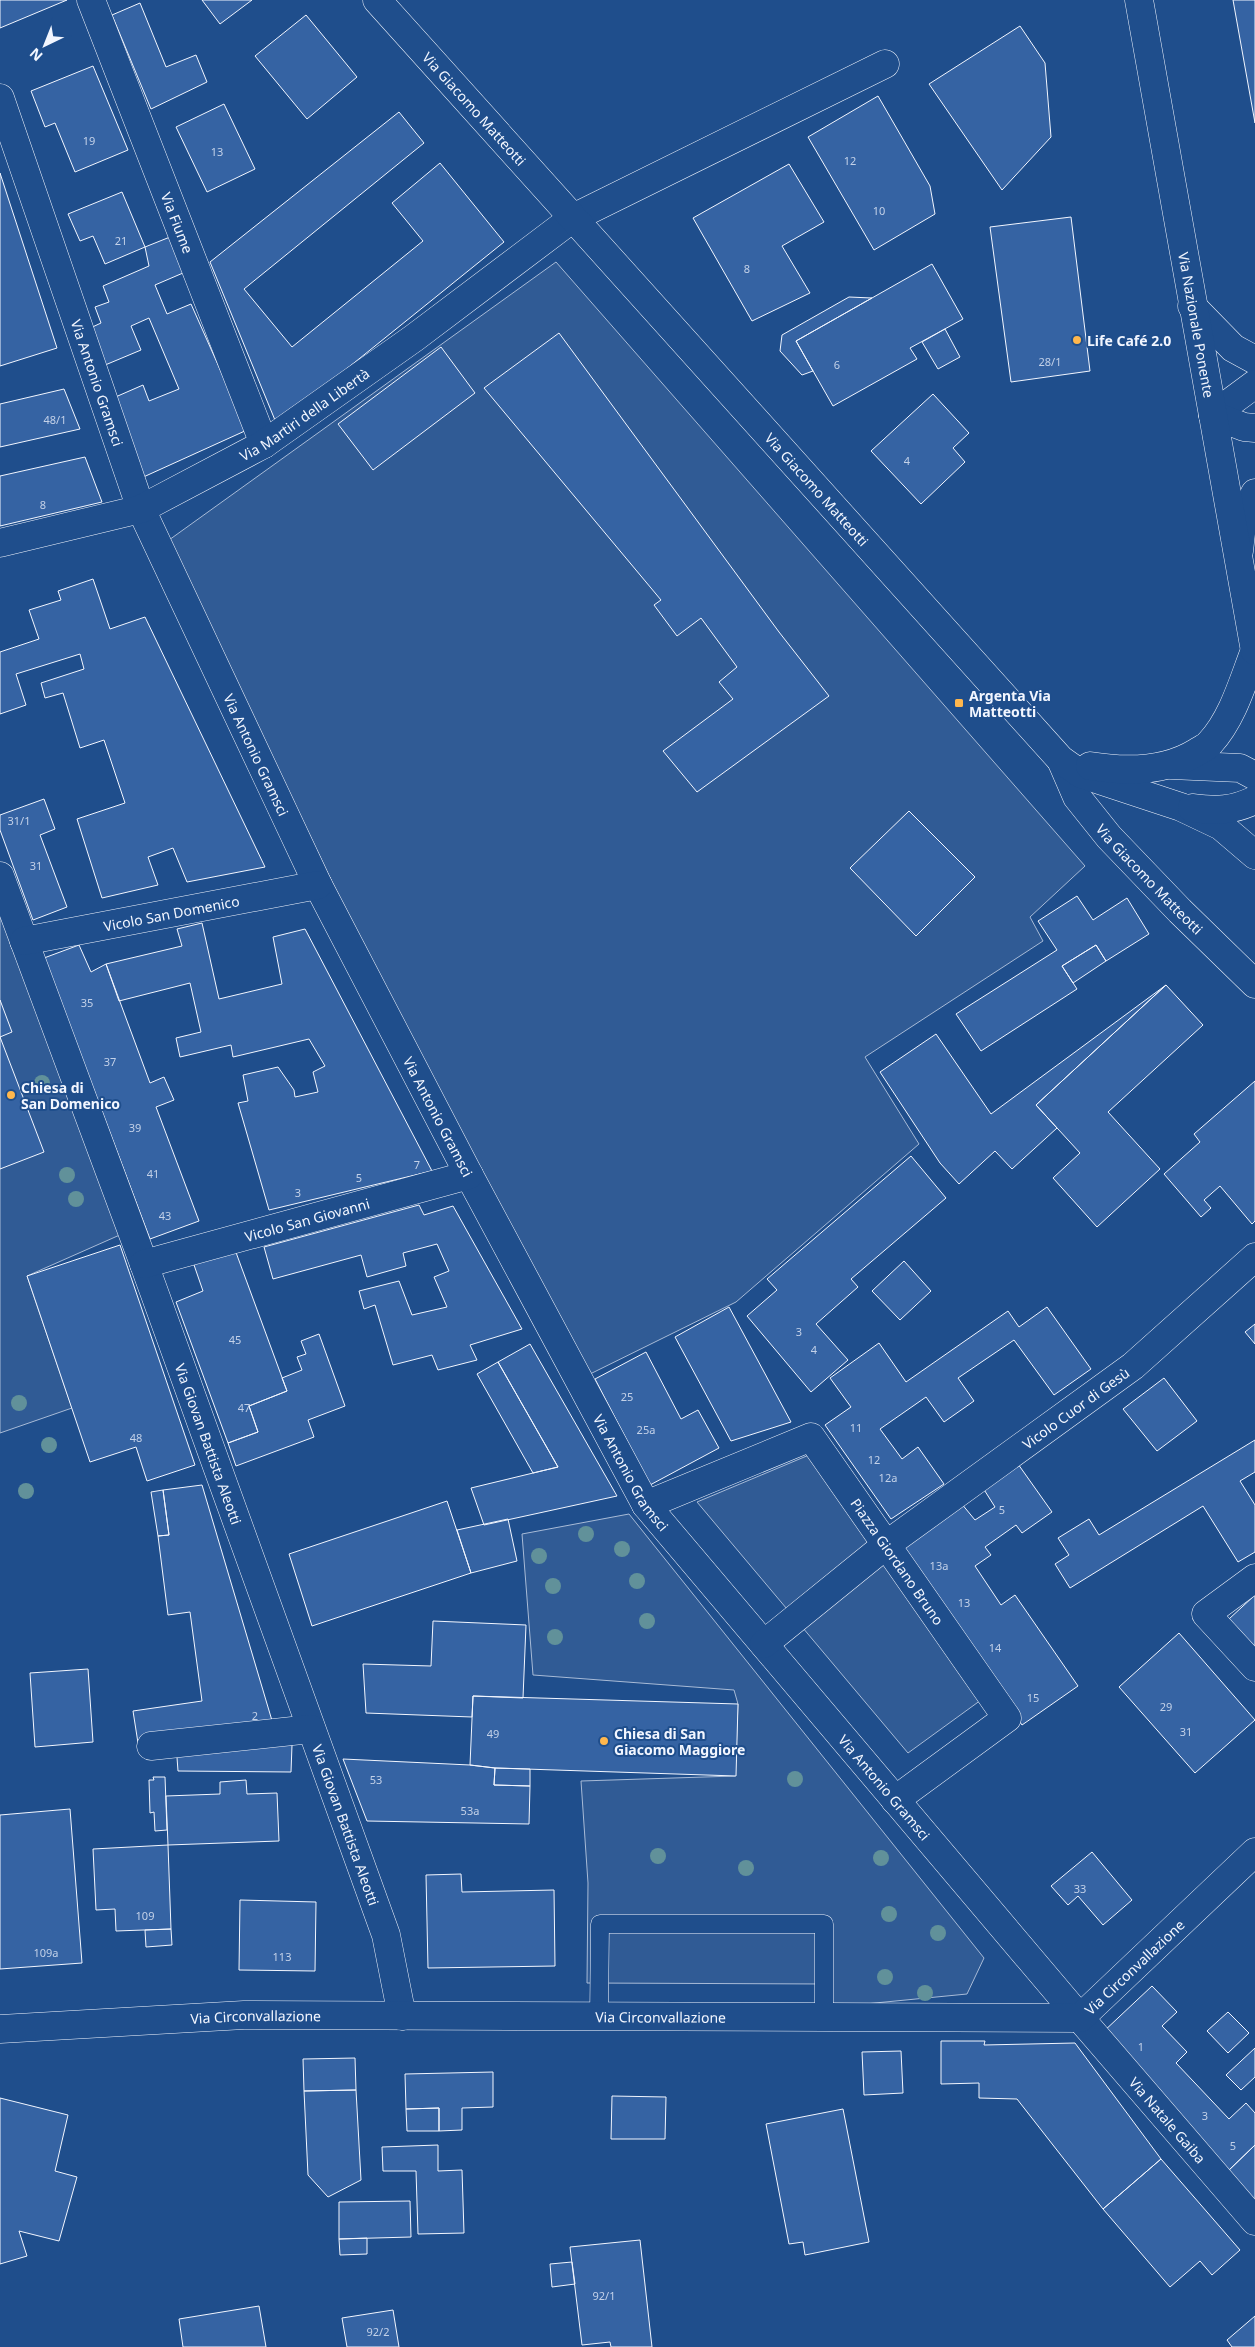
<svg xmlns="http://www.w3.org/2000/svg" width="1255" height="2347" viewBox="0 0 1255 2347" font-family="'Noto Sans',sans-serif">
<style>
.built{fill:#305b95;stroke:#a8bbd7}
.building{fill:#3563a3;stroke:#f2f6ff}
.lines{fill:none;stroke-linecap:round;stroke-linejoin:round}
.lane-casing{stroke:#f2f6ff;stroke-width:19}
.street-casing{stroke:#f2f6ff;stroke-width:29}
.secondary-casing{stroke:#f2f6ff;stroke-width:29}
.primary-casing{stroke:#f2f6ff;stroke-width:29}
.lane{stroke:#1f4e8c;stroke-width:18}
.street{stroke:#1f4e8c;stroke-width:28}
.secondary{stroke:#1f4e8c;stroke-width:28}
.primary{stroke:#1f4e8c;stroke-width:28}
.tree{fill:#61919a}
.poi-dot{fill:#ffb74d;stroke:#1f4e8c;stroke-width:2}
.labels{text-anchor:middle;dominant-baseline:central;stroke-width:4;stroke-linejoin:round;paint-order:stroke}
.number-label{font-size:11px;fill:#c3d1e8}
.street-label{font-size:14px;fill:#f2f6ff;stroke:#1f4e8c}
.poi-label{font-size:14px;font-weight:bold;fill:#f2f6ff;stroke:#1f4e8c;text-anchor:start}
</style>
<rect width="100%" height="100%" fill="#1f4e8c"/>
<path class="built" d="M556 262 1085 866 1030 917 1043 941 865 1057 919 1144 736 1302 586 1376 332 882 169 540Z
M0 910 131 1230 27 1276 72 1408 0 1433Z
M809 1455 981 1700 908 1753 697 1502Z
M629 1514 984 1958 967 1994 824 2008 826 1984 587 1983 588 1883 581 1781 735 1776 738 1704 734 1690 533 1675 522 1534Z"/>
<path class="building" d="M0 0H67L0 28Z
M202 0H252L220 24Z
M1233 0H1255V123Z
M140 3 166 67 196 55 207 82 151 109 112 15Z
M306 15 357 77 307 119 255 56Z
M1020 26 1045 63 1051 137 1002 190 929 84Z
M93 66 128 150 75 172 55 123 45 127 31 91Z
M878 96 930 186 935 214 874 250 808 137Z
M224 104 255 169 207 192 176 127Z
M399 112 424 143 244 289 292 347 423 241 392 203 440 163 504 242 277 425 210 262Z
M789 164 824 222 782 246 810 293 752 321 693 218Z
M0 173 57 348 0 366Z
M122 192 145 247 105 264 93 236 80 241 68 214Z
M1071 217 1090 371 1011 382 990 227Z
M170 237 183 273 155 285 167 314 191 304 247 430 139 479 104 402 143 385 149 401 179 389 149 318 131 326 141 350 98 368 86 330 101 323 95 307 109 302 103 286 149 266 145 247Z
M932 264 963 319 910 348 917 359 833 406 796 341Z
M849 297 872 298 796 341 813 371 802 375 780 351 782 335Z
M945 329 960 357 938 369 922 342Z
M559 333 779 632 829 696 697 792 663 751 733 699 719 682 737 667 701 618 677 636 654 605 661 600 484 388Z
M441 347 475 393 373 470 338 424Z
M64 389 80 429 0 447V404Z
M933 394 969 433 953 448 965 462 921 504 871 451Z
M85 457 102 502 0 526V476Z
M93 579 110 629 145 617 265 867 187 882 173 848 148 857 158 885 102 898 77 819 125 803 104 740 80 748 63 693 45 698 41 683 84 669 80 654 16 674 26 705 0 714V652L39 639 29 610 61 600 58 591Z
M44 799 55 829 40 835 67 907 33 920 0 830V815Z
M909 811 975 877 916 936 850 868Z
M1077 896 1093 920 1127 898 1149 934 1106 961 1096 945 1062 966 1077 989 981 1051 956 1014 1057 950 1038 921Z
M202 923 219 999 282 984 273 937 305 929 432 1171 269 1210 238 1103 248 1101 243 1075 278 1067 294 1090 295 1097 318 1092 313 1072 325 1066 309 1039 233 1057 231 1045 180 1057 176 1038 201 1032 190 983 119 1001 106 964 182 946 177 929Z
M79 945 91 972 106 964 150 1083 164 1077 174 1100 156 1107 199 1221 150 1239 44 958Z
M1096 945 1106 961 1073 983 1062 966Z
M1166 985 1036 1105 1057 1128 1012 1169 995 1151 959 1184 940 1163 880 1072 936 1034 991 1114Z
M1166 985 1203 1025 1108 1112 1160 1169 1097 1227 1053 1178 1080 1153 1036 1105Z
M0 1000 12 1032 0 1037Z
M0 1037 44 1152 0 1169Z
M1255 1081V1221L1252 1224 1220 1186 1204 1200 1211 1208 1201 1217 1164 1174 1200 1142 1194 1134Z
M911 1156 946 1198 851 1279 858 1287 816 1324 848 1360 811 1392 747 1316 777 1290 767 1279Z
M419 1205 424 1215 453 1206 522 1329 470 1345 477 1360 438 1370 432 1355 393 1365 375 1305 364 1309 359 1291 399 1281 412 1315 447 1307 434 1277 449 1271 437 1244 403 1253 406 1266 367 1277 361 1255 273 1279 264 1247Z
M120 1245 195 1465 147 1481 136 1447 90 1462 27 1276Z
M234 1247 287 1391 249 1406 258 1432 228 1443 176 1302 203 1291 193 1262Z
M904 1261 931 1291 900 1320 872 1291Z
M729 1307 791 1422 731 1441 675 1337Z
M1047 1307 1091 1369 1054 1395 1014 1340 958 1378 974 1401 944 1422 926 1397 880 1429 902 1459 918 1447 944 1484 891 1519 825 1425 851 1407 830 1378 879 1343 906 1382 1008 1311 1019 1327Z
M1255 1324V1344L1245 1332Z
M319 1334 345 1406 308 1420 314 1437 236 1466 228 1443 258 1432 249 1406 287 1391 282 1378 302 1370 297 1357 306 1354 301 1341Z
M530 1344 617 1496 484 1525 471 1488 558 1467 498 1362Z
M646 1352 681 1419 698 1410 719 1448 650 1485 595 1379Z
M498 1362 558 1467 533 1473 477 1374Z
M1164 1378 1197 1421 1157 1451 1123 1409Z
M1255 1440V1472L1240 1481 1255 1505V1552L1238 1562 1203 1506 1070 1588 1055 1564 1069 1555 1058 1538 1089 1519 1099 1535Z
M1018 1464 1052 1512 1022 1533 1016 1525 985 1547 991 1555 975 1566 1001 1605 1015 1595 1078 1686 1022 1725 901 1550 961 1503 975 1520 995 1507 983 1488Z
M202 1485 273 1724 138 1743 133 1711 202 1701 190 1612 168 1615 158 1536 169 1535 163 1490Z
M163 1490 169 1535 158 1536 151 1492Z
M447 1501 471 1573 312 1626 289 1554Z
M508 1519 517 1561 471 1573 457 1530Z
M1255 1595V1647L1229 1619Z
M433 1621 526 1625 523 1698 473 1696 472 1717 366 1713 363 1664 431 1666Z
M1179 1633 1255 1720 1195 1773 1119 1687Z
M88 1669 93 1742 35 1747 30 1673Z
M473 1696 738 1704 736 1776 495 1768 470 1765Z
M176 1744 292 1745 291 1772 178 1771Z
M343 1759 470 1765 495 1768 494 1785 530 1786 529 1824 367 1821Z
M495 1768 530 1769V1786L494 1785Z
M153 1777H165L167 1830 155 1831 154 1812 150 1813 149 1780H154Z
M246 1780 247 1794 277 1793 279 1841 168 1845 166 1796 220 1794V1782Z
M70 1809 82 1963 0 1969V1815Z
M168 1845 171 1929 116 1931 115 1909 96 1910 93 1849Z
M1092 1852 1132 1900 1103 1925 1078 1896 1068 1905 1051 1886Z
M461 1874 462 1892 554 1890 555 1966 428 1968 426 1875Z
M240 1900 316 1902 315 1971 239 1970Z
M171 1929 172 1945 146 1947 145 1930Z
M1152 1986 1177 2012 1162 2026 1187 2052 1176 2063 1229 2119 1246 2103 1255 2113V2145L1227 2172 1102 2033Z
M1228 2012 1249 2033 1228 2053 1207 2031Z
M941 2041H985L984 2045 1075 2043 1161 2159 1103 2209 1017 2099 979 2098V2083L941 2084Z
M1255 2048V2077L1241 2090 1226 2075Z
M901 2051 903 2093 864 2095 862 2052Z
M355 2058 356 2090 304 2091 303 2059Z
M493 2072V2107L462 2108V2130L439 2131V2108L406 2109 405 2074Z
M356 2090 361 2180 328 2197 308 2175 304 2091Z
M612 2096 666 2097 665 2139H611Z
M0 2098 68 2115 55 2171 77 2177 59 2241 19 2231 27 2256 0 2264Z
M439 2108V2131H407L406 2109Z
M843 2109 869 2242 805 2255 803 2242 789 2244 766 2124Z
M438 2145V2171L462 2170 464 2233 418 2234 416 2171H383L382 2147Z
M1255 2145V2200L1227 2172Z
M1161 2159 1240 2250 1212 2275 1200 2261 1170 2287 1103 2209Z
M410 2201 411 2237 339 2239V2202Z
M367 2238V2254L340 2255 339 2239Z
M640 2240 652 2347H611L610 2342 582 2345 570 2247Z
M572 2262 575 2284 552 2287 550 2264Z
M259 2306 266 2347H183L179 2319Z
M393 2310 399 2347H347L342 2318Z
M1255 2316V2347H1232L1227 2340Z"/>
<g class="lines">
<g class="lane-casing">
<path id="lane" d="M599 2016 600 1924H824V2017"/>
</g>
<g class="street-casing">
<g id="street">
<path id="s1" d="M91 0 264 444"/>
<path id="s2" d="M0 98 141 509 318 885 469 1175 646 1505 1080 2018 1255 2221"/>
<path d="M1192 306 1233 348 1255 360"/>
<path d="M1213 415 1255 384"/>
<path d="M1213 415 1244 427 1255 428"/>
<path id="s3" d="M0 543 141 509 264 444 414 338 573 218 885 64"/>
<path d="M1239 551 1243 516 1255 493"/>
<path id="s4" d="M1061 760 1077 797 1109 837 1180 911 1255 984"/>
<path id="s5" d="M0 876 144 1264 386 1935 402 2016"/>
<path id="s6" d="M24 941 318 885"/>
<path id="s7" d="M144 1264 469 1175"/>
<path id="s8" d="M646 1505 811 1437 1007 1718 895 1800"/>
<path d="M1255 1578 1206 1614 1255 1667"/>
<path id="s9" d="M764 1644 886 1545 1133 1366 1255 1257"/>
<path d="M151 1746 311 1729"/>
</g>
</g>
<g class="secondary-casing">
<g id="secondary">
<path id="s10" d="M377 0 1061 760 1081 774 1181 807 1221 826 1255 855"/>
<path d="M1171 765 1240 768 1255 776"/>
<path d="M1090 766C1127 772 1165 772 1197 752 1202 749 1207 747 1210 743 1233 718 1243 681 1255 650"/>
<path d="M1192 808C1217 811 1232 811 1255 800"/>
<path id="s11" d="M0 2029 244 2015 1080 2018 1255 1852"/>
</g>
</g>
<g class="primary-casing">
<g id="primary">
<path id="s12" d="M1139 0 1255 651"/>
</g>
</g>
<use href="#lane" class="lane"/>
<use href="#street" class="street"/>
<use href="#secondary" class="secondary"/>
<use href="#primary" class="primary"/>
</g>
<g class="tree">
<circle cx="42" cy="1083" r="8"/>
<circle cx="67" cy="1175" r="8"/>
<circle cx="76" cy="1199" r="8"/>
<circle cx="19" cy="1403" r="8"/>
<circle cx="49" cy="1445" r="8"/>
<circle cx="26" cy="1491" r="8"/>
<circle cx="586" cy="1534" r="8"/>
<circle cx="622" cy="1549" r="8"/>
<circle cx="539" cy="1556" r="8"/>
<circle cx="637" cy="1581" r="8"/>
<circle cx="553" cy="1586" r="8"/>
<circle cx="647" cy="1621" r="8"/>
<circle cx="555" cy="1637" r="8"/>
<circle cx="795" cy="1779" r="8"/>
<circle cx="658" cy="1856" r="8"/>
<circle cx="881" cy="1858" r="8"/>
<circle cx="746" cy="1868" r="8"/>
<circle cx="889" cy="1914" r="8"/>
<circle cx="938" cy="1933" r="8"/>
<circle cx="885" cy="1977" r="8"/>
<circle cx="925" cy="1993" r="8"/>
</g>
<g class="poi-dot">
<circle cx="1077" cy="340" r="5"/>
<rect x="954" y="698" width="10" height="10" rx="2.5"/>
<circle cx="11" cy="1095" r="5"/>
<circle cx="604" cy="1741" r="5"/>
</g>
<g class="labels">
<g class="number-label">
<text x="89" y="140">19</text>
<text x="217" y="151">13</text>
<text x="850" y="160">12</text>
<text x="879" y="210">10</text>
<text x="121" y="240">21</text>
<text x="747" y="268">8</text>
<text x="1050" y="361">28/1</text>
<text x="837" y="364">6</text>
<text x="55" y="419">48/1</text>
<text x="907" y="460">4</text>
<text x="43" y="504">8</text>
<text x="19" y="820">31/1</text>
<text x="36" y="865">31</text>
<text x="87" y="1002">35</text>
<text x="110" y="1061">37</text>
<text x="135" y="1127">39</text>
<text x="417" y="1164">7</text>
<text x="153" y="1173">41</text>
<text x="359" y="1177">5</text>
<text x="298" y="1192">3</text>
<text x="165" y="1215">43</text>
<text x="799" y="1331">3</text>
<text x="235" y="1339">45</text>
<text x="814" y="1349">4</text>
<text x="627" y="1396">25</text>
<text x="244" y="1407">47</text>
<text x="856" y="1427">11</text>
<text x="646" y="1429">25a</text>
<text x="136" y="1437">48</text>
<text x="874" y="1459">12</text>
<text x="888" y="1477">12a</text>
<text x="1002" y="1509">5</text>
<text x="939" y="1565">13a</text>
<text x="964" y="1602">13</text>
<text x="995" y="1647">14</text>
<text x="1033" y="1697">15</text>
<text x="1166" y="1706">29</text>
<text x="255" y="1715">2</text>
<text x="1186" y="1731">31</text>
<text x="493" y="1733">49</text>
<text x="376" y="1779">53</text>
<text x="470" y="1810">53a</text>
<text x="1080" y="1888">33</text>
<text x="145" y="1915">109</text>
<text x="46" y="1952">109a</text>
<text x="282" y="1956">113</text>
<text x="1141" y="2046">1</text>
<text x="1205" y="2115">3</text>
<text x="1233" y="2145">5</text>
<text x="604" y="2295">92/1</text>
<text x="378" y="2331">92/2</text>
</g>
<g class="street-label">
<text stroke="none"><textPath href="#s10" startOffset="146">Via Giacomo Matteotti</textPath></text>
<text stroke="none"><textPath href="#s1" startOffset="239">Via Fiume</textPath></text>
<text stroke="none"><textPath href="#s12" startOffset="330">Via Nazionale Ponente</textPath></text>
<text stroke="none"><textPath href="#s2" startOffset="301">Via Antonio Gramsci</textPath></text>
<text stroke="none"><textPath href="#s3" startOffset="334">Via Martiri della Libertà</textPath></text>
<text stroke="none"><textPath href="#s10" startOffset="658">Via Giacomo Matteotti</textPath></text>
<text stroke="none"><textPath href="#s2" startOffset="706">Via Antonio Gramsci</textPath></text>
<text stroke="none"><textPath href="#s4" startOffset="150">Via Giacomo Matteotti</textPath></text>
<text stroke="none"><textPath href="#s6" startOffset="150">Vicolo San Domenico</textPath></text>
<text stroke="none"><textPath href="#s2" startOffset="1111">Via Antonio Gramsci</textPath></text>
<text stroke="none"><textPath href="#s7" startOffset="169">Vicolo San Giovanni</textPath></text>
<text stroke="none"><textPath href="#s9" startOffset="391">Vicolo Cuor di Gesù</textPath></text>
<text stroke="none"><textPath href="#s5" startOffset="605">Via Giovan Battista Aleotti</textPath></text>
<text stroke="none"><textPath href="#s2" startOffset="1516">Via Antonio Gramsci</textPath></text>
<text stroke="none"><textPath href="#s8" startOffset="330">Piazza Giordano Bruno</textPath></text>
<text stroke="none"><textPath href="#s2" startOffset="1921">Via Antonio Gramsci</textPath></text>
<text stroke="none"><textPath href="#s5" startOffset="1010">Via Giovan Battista Aleotti</textPath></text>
<text stroke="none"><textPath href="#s11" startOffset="1155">Via Circonvallazione</textPath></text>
<text stroke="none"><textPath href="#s11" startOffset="256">Via Circonvallazione</textPath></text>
<text stroke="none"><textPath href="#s11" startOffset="661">Via Circonvallazione</textPath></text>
<text stroke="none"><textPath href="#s2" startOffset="2358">Via Natale Gaiba</textPath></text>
</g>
<g class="poi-label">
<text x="1087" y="340">Life Café 2.0</text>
<text x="969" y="695">Argenta Via<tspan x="969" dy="16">Matteotti</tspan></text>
<text x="21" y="1087">Chiesa di<tspan x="21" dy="16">San Domenico</tspan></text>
<text x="614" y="1733">Chiesa di San<tspan x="614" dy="16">Giacomo Maggiore</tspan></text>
</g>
</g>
<g transform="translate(45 45) rotate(223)" stroke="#1f4e8c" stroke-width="4" paint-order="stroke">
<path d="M0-4L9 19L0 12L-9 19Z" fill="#f2f6ff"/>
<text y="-8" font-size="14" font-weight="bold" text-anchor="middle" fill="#f2f6ff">N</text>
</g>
</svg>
